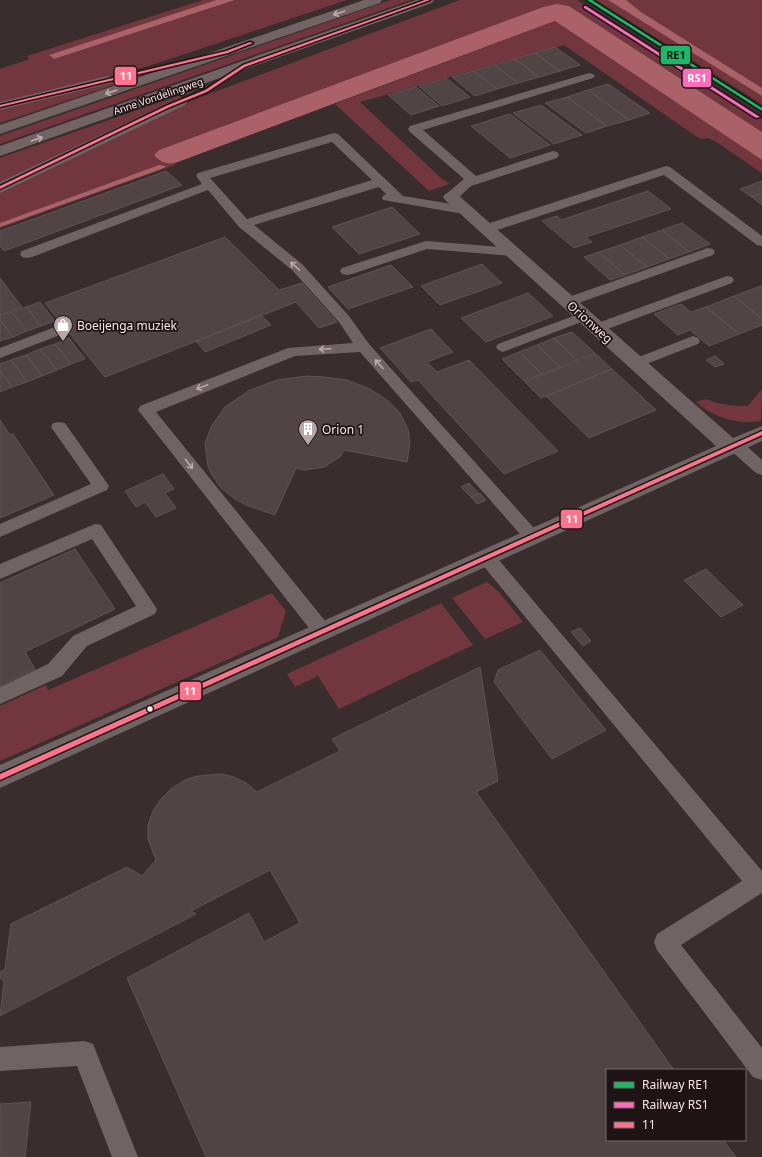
<svg xmlns="http://www.w3.org/2000/svg" width="762" height="1157" viewBox="0 0 762 1157" font-family="'Noto Sans',sans-serif">
<style>
.green{fill:#72373e}
.water{fill:#aa6168}
.building{fill:#504445;stroke:#5f5354}
.lines{fill:none;stroke-linecap:round;stroke-linejoin:round}
.lane{fill:#706364;fill-rule:evenodd}
.street{fill:#706364;fill-rule:evenodd}
.primary{fill:#726364;fill-rule:evenodd}
.bus-1-casing{stroke:#1f1415;stroke-width:3}
.bus-1{fill:#fc738d;fill-rule:evenodd}
.rail-1-casing{stroke:#1f1415;stroke-width:3}
.rail-2-casing{stroke:#1f1415;stroke-width:3}
.rail-1{fill:#1ab867;fill-rule:evenodd}
.rail-2{fill:#fb6dba;fill-rule:evenodd}
.oneway{stroke:#bcacad}
.oneway2{stroke:#bbacad}
.bus-dot{fill:#f9e7e8;stroke:#1f1415;stroke-width:1.5}
.labels{text-anchor:middle;dominant-baseline:central;stroke-width:3.5;stroke-linejoin:round;paint-order:stroke}
.far-street-label{font-size:10px;fill:#f9e7e8;stroke:#1f1415}
.street-label{font-size:12px;fill:#f9e7e8;stroke:#1f1415}
.poi-label{font-size:12px;fill:#f9e7e8;stroke:#1f1415;text-anchor:start}
.line-badge{stroke:#1f1415;stroke-width:1.5}
.badge-label{font-size:11px;text-anchor:middle;font-weight:bold;fill:#fff}
.pale-badge-label{font-size:11px;text-anchor:middle;font-weight:bold;fill:#111}
</style>
<rect width="100%" height="100%" fill="#3a2d2e"/>
<path class="green" d="M203 0H216L49 55 54 59 235 0H347L155 64 101 79 0 103V69L30 59 27 56Z
M391 0H411L0 144V136Z
M460 0H577L762 119V132L569 6 564 5 543 7 159 150 154 155 158 160 177 164 0 228V227L159 165 0 223V192L193 100Z
M596 0H608L762 96V104Z
M626 0H762V88L641 12Z
M555 21 762 160V173L715 141 708 138 700 139 564 45 360 102 442 179 450 184 429 191 335 104Z
M140 75 141 76 0 123V109Z
M192 91H194L0 183V158Z
M762 389 761 421C737 425 715 418 696 402L706 399C720 405 732 406 748 406Z
M487 582 499 592 523 622 485 639 452 598Z
M272 593 286 611 278 637 0 761V706L46 685 48 690Z
M441 603 473 645 339 709 318 676 295 687 287 674Z"/>
<path class="water" d="M216 0H235L54 59 49 55Z
M608 0H626L641 12 762 88V96Z
M557 4 569 6 762 132V160L555 21 178 162C169 165 160 163 154 155L159 150 543 7Z
M159 165 166 166 164 168 0 227V223Z"/>
<path class="building" d="M555 47 575 61 580 65 560 71 535 53Z
M535 53 560 71 539 77 515 59Z
M515 59 539 77 518 83 494 65Z
M494 65 518 83 497 89 473 71Z
M473 71 497 89 475 96 452 77Z
M446 78 470 97 442 106 419 86Z
M608 84 650 113 629 120 588 90Z
M416 87 439 106 411 115 388 95Z
M588 90 629 120 607 126 567 97Z
M567 97 607 126 586 133 545 103Z
M541 105 582 135 554 144 513 113Z
M510 114 550 145 510 158 471 126Z
M166 171 182 185 4 251 0 246V231Z
M762 181V193L752 197 740 189Z
M648 191 671 209 586 237 592 242 574 248 542 221 557 216 561 220Z
M762 193V205L752 197Z
M392 207 420 234 359 254 332 227Z
M682 223 710 244 689 252 662 230Z
M662 230 689 252 669 259 642 237Z
M225 237 279 290 302 283 337 322 319 328 296 302 105 377 45 303Z
M642 237 669 259 647 267 620 245Z
M620 245 647 267 625 275 599 252Z
M599 252 625 275 610 280 584 257Z
M482 264 502 283 440 305 421 286Z
M391 265 413 287 348 309 328 287Z
M0 278 22 307 0 315Z
M761 286H762V319L734 296Z
M528 293 553 316 486 342 461 318Z
M734 296 762 319V325L739 334 706 307Z
M40 302 55 321 41 326 26 307Z
M681 304 691 312 706 307 739 334 709 346 690 330 678 335 654 314Z
M26 307 41 326 27 331 12 312Z
M12 312 27 331 13 337 0 320V316Z
M261 315 271 325 205 352 196 341Z
M0 320 13 337 0 341Z
M431 329 453 352 427 362 437 372 469 360 558 451 504 474 418 380 411 382 380 348Z
M572 332 595 353 577 360 554 338Z
M69 338 85 359 71 364 55 344Z
M554 338 577 360 560 367 537 345Z
M55 344 71 364 57 370 40 349Z
M537 345 560 367 542 374 519 352Z
M40 349 57 370 42 376 26 355Z
M519 352 542 374 524 381 502 359Z
M596 354 612 369 541 398 525 382Z
M26 355 42 376 27 382 11 360Z
M715 356 724 364 715 367 706 360Z
M11 360 27 382 12 387 0 371V364Z
M612 369 656 410 589 438 546 396Z
M0 371 12 387 0 392Z
M307 376 324 377 347 380 370 389 387 400 400 413 408 429 410 443 407 462 344 450 340 457 324 467 305 470 296 468 275 515 246 505 235 499 221 488 212 475 208 466 205 444 211 427 225 407 250 390 277 380Z
M0 420 10 435 13 434 54 495 0 518Z
M163 474 174 489 165 493 176 508 156 517 145 502 136 507 125 491Z
M469 483 479 494 471 497 461 487Z
M480 493 486 500 477 504 471 497Z
M75 549 115 609 25 652 35 669 0 686V583Z
M706 569 743 605 721 617 684 580Z
M580 628 591 641 583 646 571 632Z
M540 650 606 730 552 759 494 682 498 670Z
M480 667 498 781 476 792 674 1070H607V1140H723L736 1157H206L127 978 249 913 264 942 300 923 270 870 191 911 196 914 0 1016 4 981 0 978V972L5 969 11 924 127 867 142 876 156 860 148 839V825L153 811 161 799 172 788 185 780 197 776 222 774 234 777 246 783 257 792 340 751 332 739Z
M31 1102 25 1157H0V1104Z"/>
<g class="lines">
<path class="lane" d="M589 73 593 74 595 76 593 78 423 130 476 176 553 151 557 152 559 155 557 158 471 186 456 200H446L445 197 446 194 464 179 410 132 408 129 410 126Z
M334 133 338 134 403 196 464 206 469 207 471 210 469 213 464 214 383 200 382 197 386 194 379 187 254 225 302 264 349 316 369 344 542 537 539 542 533 543 527 542 360 352 295 356 156 412 330 627 332 632 330 637 323 639 316 637 138 410 140 406 288 348 353 343 339 322 292 270 239 227 208 190 32 257 27 258 22 257 20 254 22 251 202 184 196 176 198 173ZM332 142 372 180 247 219 210 178Z
M666 166 670 167 762 236V246L757 245 664 175 491 232H481L479 229 481 226Z
M426 241 512 248 517 249 519 252 517 255 512 256 427 249 352 274 347 275 342 274 340 271 342 268Z
M708 248 713 249 715 252 713 255 573 305 568 306 563 305 561 302 563 299Z
M727 276 732 277 734 280 732 283 602 331 597 333 592 331 590 328 592 325Z
M584 312 589 313 591 316 589 319 508 350 503 352 498 350 496 347 498 344Z
M55 327 60 329 62 332 60 335 0 358V348Z
M693 336 698 338 700 341 698 344 641 366 636 368 631 366 628 363 631 360Z
M59 422 65 423 109 486 107 490 0 537V524L91 484 51 427 53 423Z
M735 439 741 441 762 460V475L756 473 729 449 727 445 729 441Z
M95 524 101 525 157 609 155 614 87 646 62 676 0 704V687L48 664 73 636 136 606 92 539 0 579V564Z
M487 551 493 553 762 871V893L681 945 762 1048V1080L753 1077 657 950 654 942 657 934 742 881 481 563 478 558 481 553Z
M84 1041 93 1044 138 1157H112L77 1066 0 1071V1047Z"/>
<path class="street" d="M451 192 457 194 733 438 762 426V441L0 788V765L716 446 445 200 443 197 445 194Z"/>
<path class="primary" d="M364 0H382L380 3 0 134V125Z
M416 0H434L432 3 0 156V146Z
M107 76 112 77 114 80 112 83 0 110V102Z
M180 98 185 99 187 102 185 105 0 193V182Z"/>
<g class="bus-1-casing">
<path id="bus-1" d="M425 0H430L245 67 207 92 170 107 0 189V186L168 105 205 90 243 65Z
M250 42 253 43 228 53 0 107V105L226 51Z
M762 431V435L0 780V774Z"/>
</g>
<use href="#bus-1" class="bus-1"/>
<g class="rail-1-casing">
<path id="rail-1" d="M587 0H592L762 108V111Z"/>
</g>
<g class="rail-2-casing">
<path id="rail-2" d="M584 6H586L760 117 756 118 584 8Z"/>
</g>
<use href="#rail-1" class="rail-1"/>
<use href="#rail-2" class="rail-2"/>
</g>
<defs><path id="oneway-shaft" d="M-6 0H5M1.5-3L5.5 0L1.5 3" fill="none" stroke-width="1.6" stroke-linecap="round" stroke-linejoin="round"/></defs>
<g class="oneway">
<use href="#oneway-shaft" transform="translate(339 13) rotate(161)"/>
<use href="#oneway-shaft" transform="translate(111 92) rotate(161)"/>
<use href="#oneway-shaft" transform="translate(37 139) rotate(-19)"/>
</g>
<g class="oneway2">
<use href="#oneway-shaft" transform="translate(295 266) rotate(-138)"/>
<use href="#oneway-shaft" transform="translate(325 349) rotate(177)"/>
<use href="#oneway-shaft" transform="translate(379 364) rotate(-132)"/>
<use href="#oneway-shaft" transform="translate(202 387) rotate(158)"/>
<use href="#oneway-shaft" transform="translate(189 464) rotate(52)"/>
</g>
<defs>
<g id="shop-pin" transform="scale(1)"><path d="M0 17L-7.5 6A9.5 9.5 0 1 1 7.5 6Z" fill="#b6a6a7" stroke="#1f1415"/><path d="M-5-2.5h2.3a2.7 3.5 0 0 1 5.4 0H5L5.5 6h-11ZM-1.5-2.5h3a1.5 2.3 0 0 0-3 0Z" fill="#fff"/></g>
<g id="building-pin" transform="scale(1)"><path d="M0 17L-7.5 6A9.5 9.5 0 1 1 7.5 6Z" fill="#b6a6a7" stroke="#1f1415"/><path d="M-4-6H4V6H1V3H-1V6H-4ZM-2.5-4.3h1.7v1.8h-1.7ZM.8-4.3h1.7v1.8H.8ZM-2.5-1h1.7V.8h-1.7ZM.8-1h1.7V.8H.8Z" fill="#fff"/></g>
</defs>
<g fill-rule="evenodd">
<use href="#shop-pin" x="63" y="325"/>
<use href="#building-pin" x="308" y="429"/>
</g>
<circle class="bus-dot" cx="150" cy="709" r="3.5"/>
<g class="labels">
<g class="far-street-label">
<text transform="translate(158 96) rotate(-19)">Anne Vondelingweg</text>
</g>
<g class="street-label">
<text transform="translate(590 322) rotate(42)">Orionweg</text>
</g>
<g class="poi-label">
<text x="77" y="325">Boeijenga muziek</text>
<text x="322" y="429">Orion 1</text>
</g>
</g>
<g class="line-badge">
<rect x="660" y="45" width="31" height="20" rx="4" fill="#1ab867"/>
<rect x="114" y="66" width="23" height="20" rx="4" fill="#fc738d"/>
<rect x="682" y="68" width="30" height="20" rx="4" fill="#fb6dba"/>
<rect x="560" y="509" width="23" height="20" rx="4" fill="#fc738d"/>
<rect x="179" y="681" width="23" height="20" rx="4" fill="#fc738d"/>
</g>
<g class="badge-label">
<text x="126" y="80">11</text>
<text x="697" y="82">RS1</text>
<text x="572" y="523">11</text>
<text x="190" y="695">11</text>
</g>
<g class="pale-badge-label">
<text x="676" y="59">RE1</text>
</g>
<rect x="606" y="1069" width="140" height="72" fill="#1f1415" stroke="#766869"/>
<rect x="614" y="1082" width="20" height="6" fill="#1ab867" stroke="#766869"/>
<text x="642" y="1089" font-size="12" fill="#f9e7e8">Railway RE1</text>
<rect x="614" y="1102" width="20" height="6" fill="#fb6dba" stroke="#766869"/>
<text x="642" y="1109" font-size="12" fill="#f9e7e8">Railway RS1</text>
<rect x="614" y="1122" width="20" height="6" fill="#fc738d" stroke="#766869"/>
<text x="642" y="1129" font-size="12" fill="#f9e7e8">11</text>
</svg>
